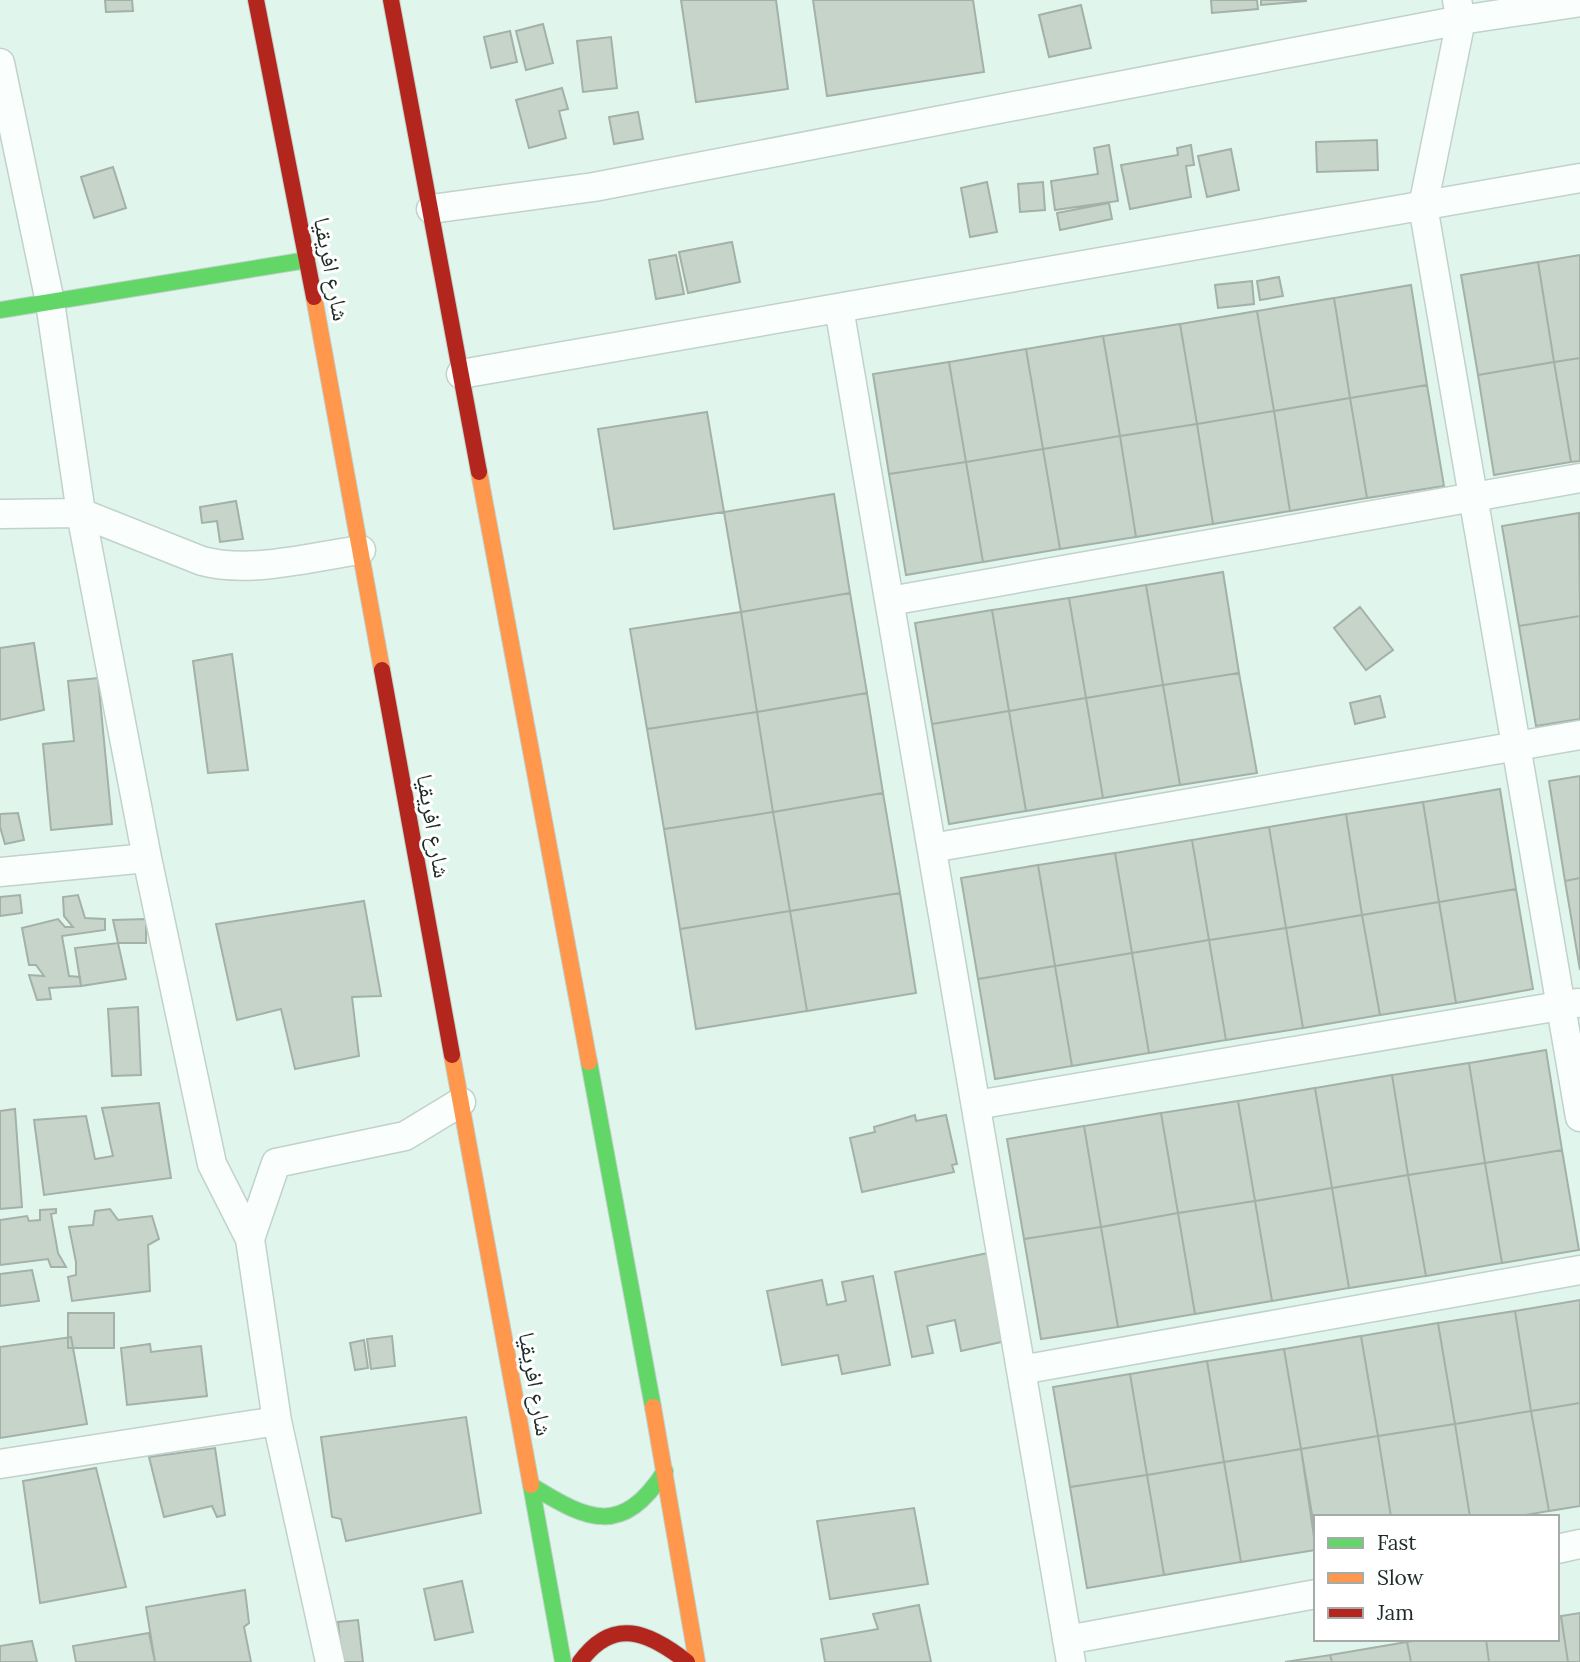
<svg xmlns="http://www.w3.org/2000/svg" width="1580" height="1662" viewBox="0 0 1580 1662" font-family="Lora,'Noto Naskh Arabic',serif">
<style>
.building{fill:#c6d4ca;stroke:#a3b1a8;stroke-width:2}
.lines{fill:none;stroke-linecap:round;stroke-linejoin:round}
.street-casing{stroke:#c1d1cb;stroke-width:31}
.fast-casing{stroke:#c1d1cb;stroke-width:18}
.slow-casing{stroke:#c1d1cb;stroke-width:18}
.jam-casing{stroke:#c1d1cb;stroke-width:18}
.street{stroke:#fafefc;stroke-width:28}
.fast{stroke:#63d668;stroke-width:16}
.slow{stroke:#ff974d;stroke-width:16}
.jam{stroke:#b3261e;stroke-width:16}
.labels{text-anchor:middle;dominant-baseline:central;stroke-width:6;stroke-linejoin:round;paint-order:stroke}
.street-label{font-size:23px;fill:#1e2c27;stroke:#fff}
</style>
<rect width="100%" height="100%" fill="#e0f6ed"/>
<path class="building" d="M105 0H132L133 11 106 12Z
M681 0H776L788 89 696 102Z
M813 0H973L984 72 827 96Z
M1211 0H1257L1258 9 1212 13Z
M1261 0H1306V1L1261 5Z
M1081 5 1091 48 1049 57 1039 15Z
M543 24 553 63 526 70 516 31Z
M510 31 517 62 491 68 484 37Z
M611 37 617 88 583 92 577 41Z
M562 88 568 109 559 111 566 138 529 148 516 100Z
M638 112 643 139 614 144 609 117Z
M1377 140 1378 170 1317 172 1316 142Z
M1109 145 1118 201 1055 210 1051 181 1098 174 1094 148Z
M1191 145 1194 165 1186 166 1191 197 1130 209 1121 165 1178 155 1177 148Z
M1231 149 1239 190 1207 197 1198 156Z
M113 167 126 208 94 218 81 177Z
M987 182 997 232 970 237 961 188Z
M1043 182 1045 210 1020 212 1018 184Z
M1109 203 1112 219 1060 230 1057 213Z
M732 242 740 282 688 293 679 252Z
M676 255 684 294 656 299 649 260Z
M1580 255V358L1554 362 1538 262Z
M1538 262 1554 362 1478 375 1461 275Z
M1279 277 1283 296 1260 300 1257 281Z
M1252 281 1254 304 1218 308 1215 285Z
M1411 285 1427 385 1350 398 1334 298Z
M1334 298 1350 398 1274 411 1257 311Z
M1257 311 1274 411 1197 424 1180 324Z
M1180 324 1197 424 1120 436 1103 336Z
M1103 336 1120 436 1043 449 1026 349Z
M1026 349 1043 449 966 462 949 362Z
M1580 358V461L1571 462 1554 362Z
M949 362 966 462 889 474 873 374Z
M1554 362 1571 462 1494 475 1478 375Z
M1427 385 1444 486 1367 498 1350 398Z
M1350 398 1367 498 1290 511 1274 411Z
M1274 411 1290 511 1213 524 1197 424Z
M707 412 724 512 614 529 598 429Z
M1197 424 1213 524 1136 537 1120 436Z
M1120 436 1136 537 1060 549 1043 449Z
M1043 449 1060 549 983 562 966 462Z
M966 462 983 562 906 575 889 474Z
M834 494 850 593 741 612 724 512Z
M236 501 243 539 220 542 217 521 202 523 200 507Z
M1579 513 1580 616 1519 626 1502 526Z
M1223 572 1239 673 1163 685 1146 585Z
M1146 585 1163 685 1086 698 1069 598Z
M850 593 867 693 757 712 741 612Z
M1069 598 1086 698 1009 711 992 610Z
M1360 607 1393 650 1366 670 1334 628Z
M992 610 1009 711 932 724 915 623Z
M741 612 757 712 647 729 630 629Z
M1580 616V719L1536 726 1519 626Z
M34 643 44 710 0 720V648Z
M232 654 248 770 208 773 193 661Z
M1239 673 1257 773 1180 785 1163 685Z
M98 678 112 824 51 830 43 744 74 741 68 681Z
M1163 685 1180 785 1103 798 1086 698Z
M867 693 883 793 773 812 757 712Z
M1380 696 1385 717 1355 724 1350 703Z
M1086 698 1103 798 1026 811 1009 711Z
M1009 711 1026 811 949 824 932 724Z
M757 712 773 812 664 829 647 729Z
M1580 776V878L1565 881 1549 781Z
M1500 789 1516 889 1439 902 1423 802Z
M883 793 900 893 790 911 773 812Z
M1423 802 1439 902 1362 915 1346 814Z
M773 812 790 911 680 929 664 829Z
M18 813 24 840 5 844 0 827V814Z
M1346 814 1362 915 1286 928 1269 827Z
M1269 827 1286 928 1209 940 1192 840Z
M1192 840 1209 940 1132 953 1115 853Z
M1115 853 1132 953 1055 966 1038 865Z
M1038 865 1055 966 978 979 961 878Z
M1580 878V970L1565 881Z
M1516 889 1533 989 1456 1003 1439 902Z
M900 893 916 993 807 1011 790 911Z
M20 895 22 913 0 916V897Z
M78 895 85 918 105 919V930L62 936 69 976 80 977 81 986 49 988 51 999 37 1000 29 975 44 976 36 965H29L22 928 58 919 65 927H73L64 916 63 897Z
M364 901 381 996 352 997 359 1056 295 1069 281 1009 237 1020 216 924Z
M1439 902 1456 1003 1380 1015 1362 915Z
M790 911 807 1011 696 1029 680 929Z
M1362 915 1380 1015 1303 1028 1286 928Z
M146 919V943H118L113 920Z
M1286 928 1303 1028 1226 1040 1209 940Z
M1209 940 1226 1040 1149 1053 1132 953Z
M118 943 126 979 81 986 75 948Z
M1132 953 1149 1053 1072 1066 1055 966Z
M1055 966 1072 1066 995 1079 978 979Z
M138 1007 141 1075 112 1076 108 1009Z
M1546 1050 1562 1150 1485 1163 1469 1063Z
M1469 1063 1485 1163 1408 1175 1392 1075Z
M1392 1075 1408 1175 1332 1188 1315 1088Z
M1315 1088 1332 1188 1255 1201 1238 1101Z
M1238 1101 1255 1201 1178 1213 1161 1113Z
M159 1103 171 1178 44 1195 34 1120 86 1116 95 1159 113 1156 102 1108Z
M15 1109 22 1207 0 1209V1111Z
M1161 1113 1178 1213 1101 1227 1084 1126Z
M915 1115 916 1121 946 1115 957 1164 952 1165 954 1172 862 1192 850 1138 875 1132 874 1127Z
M1084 1126 1101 1227 1024 1239 1007 1139Z
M1562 1150 1579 1250 1502 1263 1485 1163Z
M1485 1163 1502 1263 1426 1276 1408 1175Z
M1408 1175 1426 1276 1349 1288 1332 1188Z
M1332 1188 1349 1288 1272 1301 1255 1201Z
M1255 1201 1272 1301 1195 1314 1178 1213Z
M56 1209V1213L51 1214 58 1253 66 1267H51L48 1259 0 1265V1220L27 1216 29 1221 40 1220V1210Z
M110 1209 118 1220 152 1216 159 1239 148 1245 150 1291 72 1301 68 1277 76 1275V1262L69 1227 93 1225 95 1211Z
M1178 1213 1195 1314 1118 1327 1101 1227Z
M1101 1227 1118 1327 1041 1339 1024 1239Z
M988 1253 1006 1341 961 1351 955 1320 927 1326 933 1353 912 1357 895 1272Z
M32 1270 39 1301 0 1306V1274Z
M873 1276 890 1365 842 1374 838 1355 782 1365 767 1291 822 1280 827 1305 846 1301 842 1282Z
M1580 1300V1403L1531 1411 1515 1311Z
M1515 1311 1531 1411 1455 1424 1438 1323Z
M68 1313H114V1348H68Z
M1438 1323 1455 1424 1378 1436 1361 1336Z
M392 1336 395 1366 371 1369 367 1339Z
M1361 1336 1378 1436 1301 1449 1284 1349Z
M71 1337 87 1424 0 1438V1347Z
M364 1340 368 1368 355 1370 350 1343Z
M150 1344 151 1352 201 1346 207 1396 127 1405 121 1348Z
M1284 1349 1301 1449 1224 1462 1207 1361Z
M1207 1361 1224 1462 1147 1475 1130 1374Z
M1130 1374 1147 1475 1070 1487 1053 1387Z
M1580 1403V1506L1549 1511 1531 1411Z
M1531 1411 1549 1511 1514 1517H1470L1455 1424Z
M466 1417 481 1513 346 1541 341 1519 332 1517 321 1437Z
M1455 1424 1470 1517H1391L1378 1436Z
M1378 1436 1391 1517H1316V1538L1301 1449Z
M215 1448 225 1515 217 1517 212 1506 164 1517 149 1457Z
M1301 1449 1316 1550 1241 1562 1224 1462Z
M1224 1462 1241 1562 1164 1575 1147 1475Z
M96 1468 126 1587 40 1603 23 1481Z
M1147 1475 1164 1575 1087 1588 1070 1487Z
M914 1508 928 1584 830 1599 817 1521Z
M462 1581 473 1632 435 1640 424 1589Z
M245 1590 249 1623 244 1627 251 1662H155L146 1607Z
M919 1605 931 1662H825L821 1639 878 1629 873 1614Z
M1580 1613V1662H1568L1561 1616Z
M1561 1616 1568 1662H1489L1486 1639H1557V1617Z
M358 1620 363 1662H342L338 1622Z
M149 1633 155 1662H76L73 1646Z
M1423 1639H1486L1489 1662H1411L1407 1642Z
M32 1641 37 1662H0V1646Z
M1407 1642 1411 1662H1332L1330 1655Z
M1330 1655 1332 1662H1285Z"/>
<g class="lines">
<g class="street-casing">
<path id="street" d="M1457 0 1461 20 1423 206 1580 1117
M0 63 50 302 81 513 147 858 212 1164 250 1239 277 1421 330 1662
M431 209 594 187 1461 20 1580 2
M839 308 1071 1662
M461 374 1580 178
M0 514 81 513 202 561C251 574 310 557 361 550
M890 601 1580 478
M932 848 1580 735
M0 872 147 858
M976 1105 1577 1003
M250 1239 276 1163 405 1136 461 1102
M1021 1370 1580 1270
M0 1464 277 1421
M1557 1549 1580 1544
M1067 1640 1316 1594"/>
</g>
<g class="fast-casing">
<path id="fast" d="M0 310 307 260
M589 1062 653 1407
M531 1485 563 1662
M532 1486C589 1521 622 1537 665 1471"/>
</g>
<g class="slow-casing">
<path id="slow" d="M314 297 382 670
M479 472 589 1062
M452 1055 531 1485
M653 1407 697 1662"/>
</g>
<g class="jam-casing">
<path id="jam" d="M256 0 314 297
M391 0 479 472
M382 670 452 1055
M580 1662C613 1616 649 1632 687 1662"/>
</g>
<use href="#street" class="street"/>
<use href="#fast" class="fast"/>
<use href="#slow" class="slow"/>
<use href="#jam" class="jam"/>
</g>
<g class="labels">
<g class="street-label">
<text transform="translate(332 269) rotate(79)">شارع افريقيا</text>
<text transform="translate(434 826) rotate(80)">شارع افريقيا</text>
<text transform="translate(536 1384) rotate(80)">شارع افريقيا</text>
</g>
</g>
<rect x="1314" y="1515" width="245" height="126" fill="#ffffff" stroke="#a5aba9" stroke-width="2"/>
<rect x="1328" y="1538" width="35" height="10" fill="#63d668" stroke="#a5aba9" stroke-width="2"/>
<text x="1377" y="1550" font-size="21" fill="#1e2c27">Fast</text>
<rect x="1328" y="1573" width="35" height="10" fill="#ff974d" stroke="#a5aba9" stroke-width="2"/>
<text x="1377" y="1585" font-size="21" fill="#1e2c27">Slow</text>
<rect x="1328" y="1608" width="35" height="10" fill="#b3261e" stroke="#a5aba9" stroke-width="2"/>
<text x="1377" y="1620" font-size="21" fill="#1e2c27">Jam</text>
</svg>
